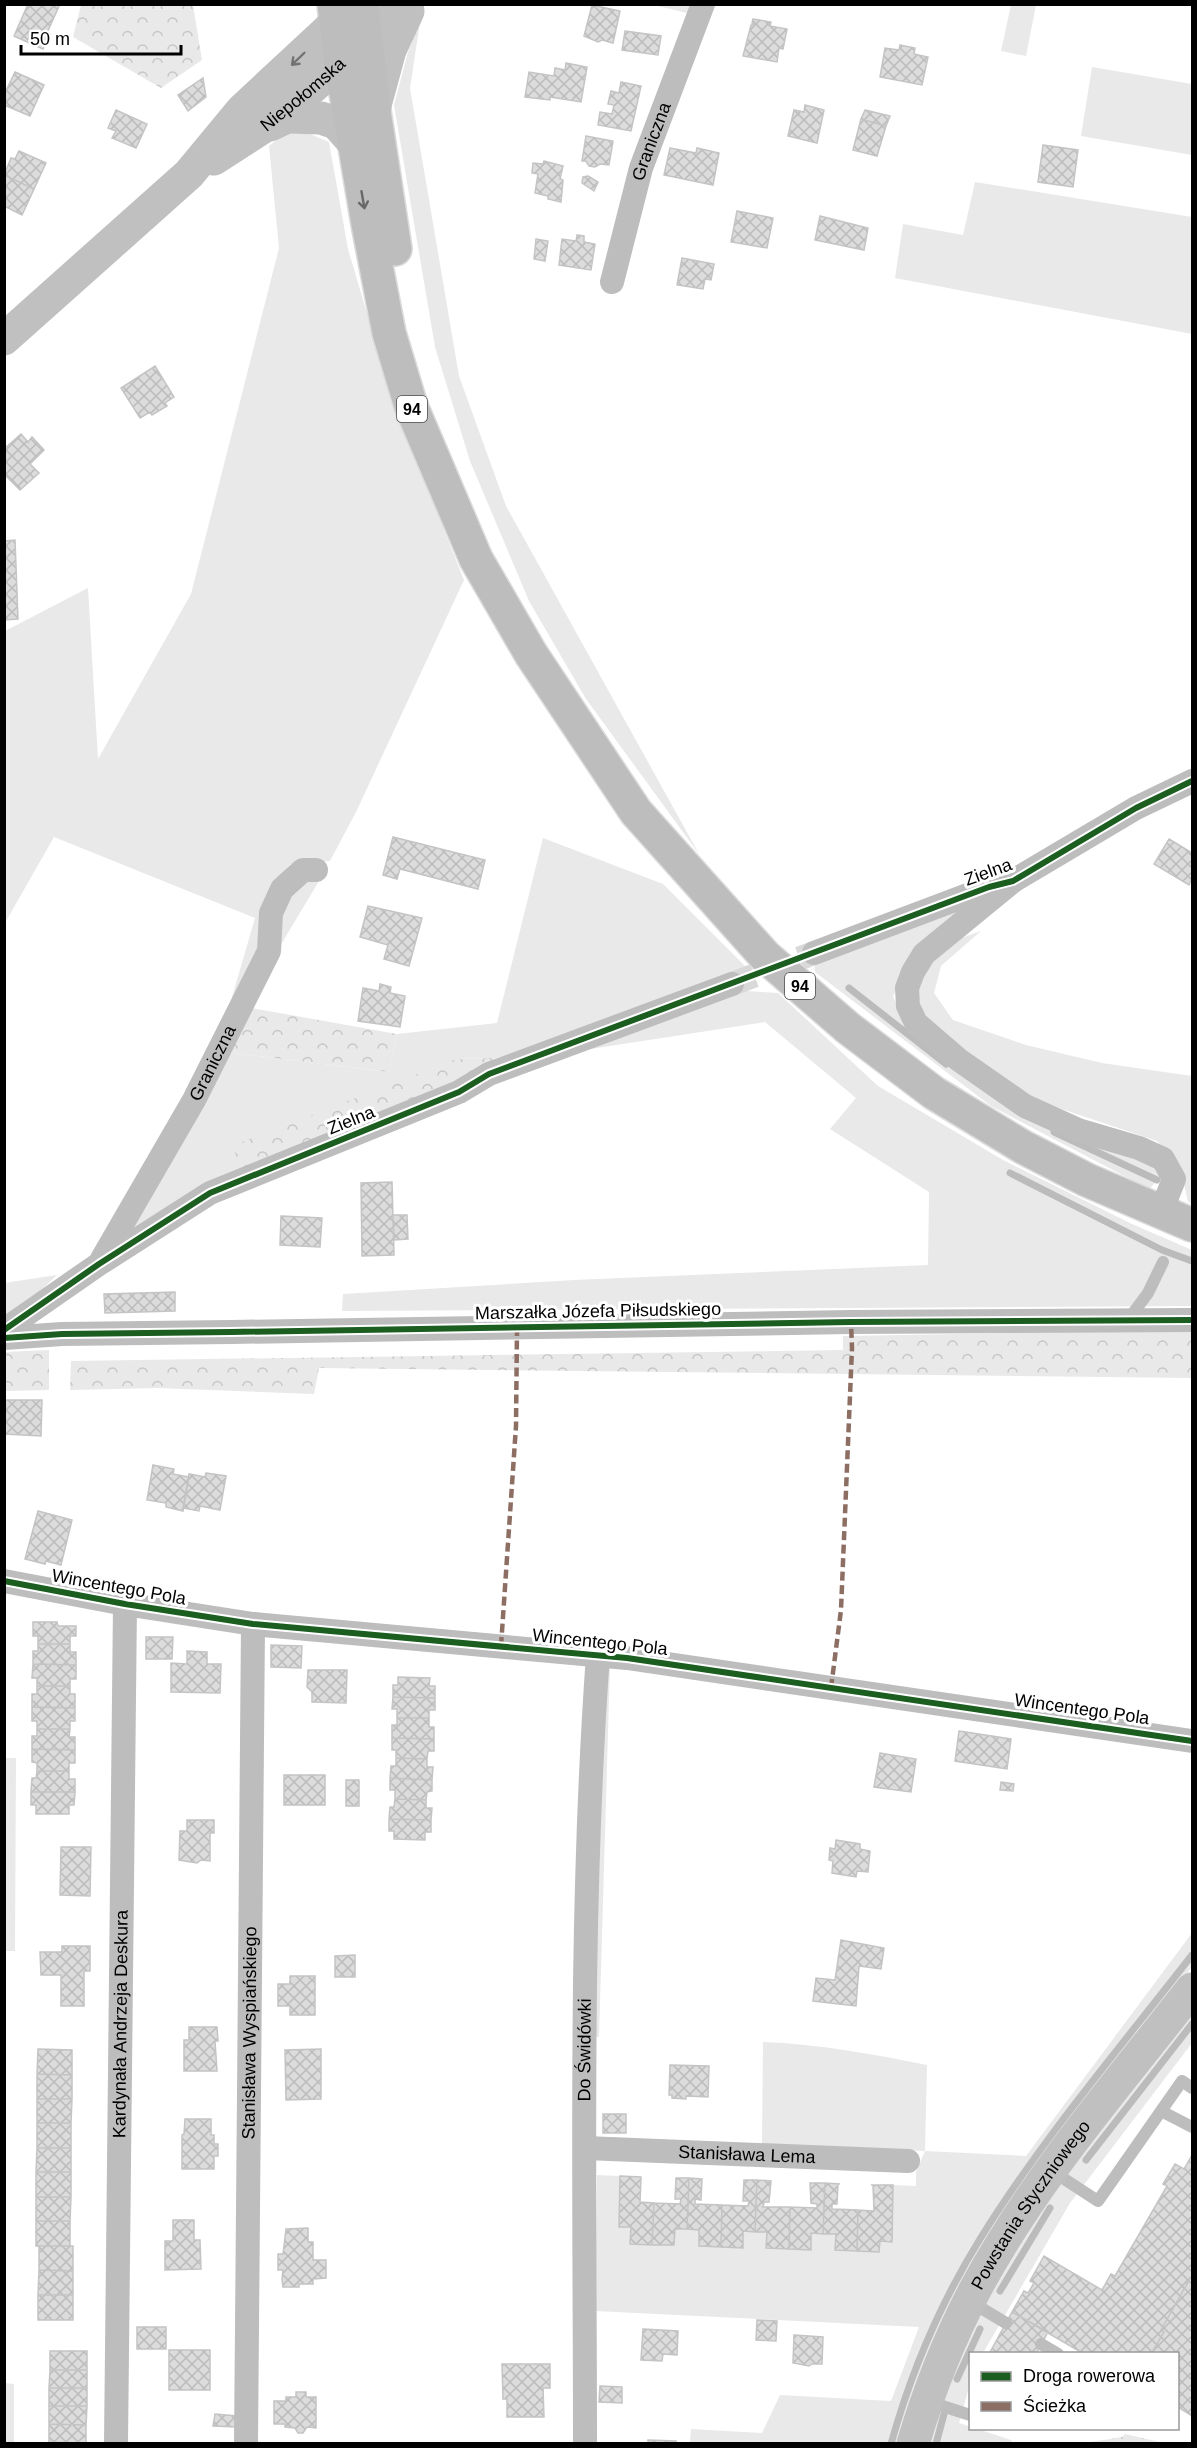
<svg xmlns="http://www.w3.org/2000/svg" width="1197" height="2448" viewBox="0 0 1197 2448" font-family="Arial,sans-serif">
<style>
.grass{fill:#e9e9e9}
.forest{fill:url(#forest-crowns)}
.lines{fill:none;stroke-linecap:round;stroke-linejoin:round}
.stream{stroke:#bbb;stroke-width:7}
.building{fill:url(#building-cross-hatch);stroke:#c4c4c4;stroke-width:1.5}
.street-tunnel{stroke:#d9d9d9;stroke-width:24;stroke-dasharray:24 12;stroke-linecap:butt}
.primary-casing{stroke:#dbdbdb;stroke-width:36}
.lane{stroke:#bdbdbd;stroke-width:12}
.street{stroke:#bdbdbd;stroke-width:24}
.secondary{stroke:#c0c0c0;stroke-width:33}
.primary{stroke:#bdbdbd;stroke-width:33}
.quiet{stroke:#8d6e63;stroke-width:4.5;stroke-dasharray:9 4.5;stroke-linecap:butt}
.cycleway-casing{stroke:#fff;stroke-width:10}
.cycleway{stroke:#1b5e20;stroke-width:6}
.oneway{stroke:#737373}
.oneway2{stroke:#686868}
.labels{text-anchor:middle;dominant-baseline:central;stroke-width:6;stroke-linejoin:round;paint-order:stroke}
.shield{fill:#fff;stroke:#4c4c4c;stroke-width:1.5}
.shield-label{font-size:16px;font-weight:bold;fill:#000}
.street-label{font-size:18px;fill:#000;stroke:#fff}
</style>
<defs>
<pattern id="forest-crowns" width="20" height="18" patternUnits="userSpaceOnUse" patternTransform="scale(1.5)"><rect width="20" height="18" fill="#e9e9e9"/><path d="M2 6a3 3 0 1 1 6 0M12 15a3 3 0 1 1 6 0" fill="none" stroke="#c6c6c6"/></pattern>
<pattern id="building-cross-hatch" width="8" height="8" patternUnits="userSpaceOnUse" patternTransform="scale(1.5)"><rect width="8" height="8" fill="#dcdcdc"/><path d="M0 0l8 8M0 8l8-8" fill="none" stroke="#bbb"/></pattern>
</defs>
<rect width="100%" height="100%" fill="#fff"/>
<path class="grass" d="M654 5H695L691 14Z
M1011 5H1036L1026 56 1001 51Z
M420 22 410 88 459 376 506 506 699 854 586 699 529 601 470 461 435 347 394 105 408 52Z
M1092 67 1192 84V155L1081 136Z
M284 134H310L329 142 348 249 393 402 464 580 357 810 330 861 291 864 275 881 258 947 230 1004 255 918 54 837 5 923V631L88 588 98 759 191 594 279 248 269 146Z
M975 182 1192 217V334L895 278 903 224 963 235Z
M543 838 663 884 747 968 543 1047 496 1058 456 1059 231 1176 126 1234 225 1052 389 1072 397 1034 497 1023Z
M322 876 273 958 275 928 290 887Z
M974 904 904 968 893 997 909 1026 997 1097 1152 1162 1162 1176 1149 1189 991 1106 815 972 814 961Z
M981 931 941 966 934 993 953 1020 1026 1045 1102 1063 1192 1076V1204L1188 1202 1180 1166 1157 1141 1020 1095 972 1061 923 1014 917 991 925 966 950 942Z
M746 983 747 991 778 993 878 1086 1003 1160 1132 1224 1192 1250V1306L342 1311 343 1294 574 1280 928 1265 929 1192 830 1129 856 1098 765 1022 584 1050 583 1044Z
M57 1275 7 1322H5L4 1283Z
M601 1664 610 1665 599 2037 591 2036Z
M5 1758H16L15 1951H5Z
M1192 1933V1967L1076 2115 898 2443H690L691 2429 762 2433 780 2395 891 2401 919 2327 595 2311 597 2175 620 2176 619 2226 631 2227 630 2244 674 2245 675 2229 699 2230V2246L742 2247 743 2231 767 2232V2248L810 2250 811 2233 836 2234 835 2250 879 2252 880 2241H892L893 2185 916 2186V2172L925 2151 762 2145 763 2042C818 2044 873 2054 927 2065L925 2151 1026 2156Z
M1192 2011V2043L1070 2203 983 2353 970 2354V2384L959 2423 1011 2440 1012 2443 924 2444 984 2294 1035 2215Z
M5 2383 14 2384V2443H5Z"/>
<path class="forest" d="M81 5H193L202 60 161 88 73 37Z
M246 1007 397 1034 389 1072 225 1052Z
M496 1058 454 1085 231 1176 237 1144 456 1059Z
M1192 1330V1378L319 1368 314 1394 157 1388 70 1390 71 1361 843 1350V1336Z
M49 1350V1390L5 1391V1352Z
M1125 2434 1164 2443H1085L1122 2437Z"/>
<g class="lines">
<path class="stream" d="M849 988 946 1064
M1054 1132 1157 1180
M1010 1173 1162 1250 1192 1261
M1086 2160 1192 2024
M1000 2291 1050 2208
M957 2379 980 2329
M891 2444C911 2372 941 2302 980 2239 1042 2139 1120 2048 1192 1955
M936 2444 944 2414"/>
</g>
<path class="building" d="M28 4H60L47 33 50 34 43 49 14 36Z
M592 5 620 11 613 43 602 40 598 42 584 36Z
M753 19 771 22 770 26 787 29 783 49 779 48 777 62 743 56 751 25 755 24 752 23Z
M625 31 661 36 658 55 622 50Z
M900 45 915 48 914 54 928 57 922 85 880 77 885 48 899 50Z
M566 63 587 67 581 102 550 97V100L525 97 529 72 554 76 555 68 565 70Z
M15 72 44 85 30 116 4 105V95Z
M203 78 206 97 188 111 178 95Z
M621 82 641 86 631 131 598 125 600 112 612 114 614 105 608 104 611 91 619 93Z
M805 105 824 110 817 143 788 136 794 110 804 112Z
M116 110 147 124 136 148 112 138 116 131 108 128Z
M865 110 890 116 886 126 861 119Z
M861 119 886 126 877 156 853 150Z
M586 136 613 141 609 165 600 164 595 167 589 166 586 161H582Z
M1043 145 1078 150 1073 187 1038 182Z
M670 148 696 153 697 148 719 153 713 185 664 175Z
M19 151 46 163 34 189 4 175 11 158 15 159Z
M544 161 563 166 560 179 563 180 561 202 548 199V196L535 193 538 174 532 173 533 163 543 164Z
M4 175 34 189 22 215 4 206Z
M588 176 598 182 594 191 582 183 583 177Z
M737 211 773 218 767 248 731 242Z
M820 216 868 228 864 250 815 240Z
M577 235 584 236V242L595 244 591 270 559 265 562 239 576 241Z
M536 239 548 241 545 261 534 259Z
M682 258 714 264 711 280 705 279 703 289 677 285Z
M155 366 174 397 165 403 167 406 152 415 150 412 140 418 121 388Z
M21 434 28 442 32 437 44 450 30 464 39 473 20 490 4 474V449Z
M15 540 18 619 4 620V541Z
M393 837 485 860 478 889 400 869 397 879 383 875Z
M1169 839 1192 853V879L1189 885 1154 864Z
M368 906 422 918 409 966 384 959 388 945 360 937Z
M380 984 391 987 390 993 405 996 400 1027 358 1021 363 988 379 991Z
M392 1182 394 1255 362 1256 361 1183Z
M393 1215H407L408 1239 394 1240Z
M281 1216 322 1218 320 1247 280 1245Z
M175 1292V1311L105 1313 104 1294Z
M4 1400H42L41 1436 4 1434Z
M153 1465 174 1469 173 1474 189 1477 183 1511 166 1507V1503L147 1500Z
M206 1473 226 1476 220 1510 200 1506 199 1511 183 1508 189 1474 205 1477Z
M38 1511 72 1520 61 1565 46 1561 45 1564 25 1559Z
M33 1622H57L58 1626H76V1636H70V1644H38V1636H33Z
M146 1637H173L172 1659H146Z
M38 1644H70V1652H76V1665L33 1664V1651H38Z
M271 1645 302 1646 301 1668 271 1667Z
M187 1651 207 1652V1664H221L220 1693 171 1692V1663L187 1664Z
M33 1664 76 1665V1679H70V1686H37V1678H32Z
M308 1670H347L346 1703 312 1702V1692L307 1687Z
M398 1677 430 1678 429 1686H435V1698L393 1697V1685H398Z
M37 1686H70V1694H75V1708L32 1707V1694H37Z
M393 1697 435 1698V1710H429V1718H397V1709H392Z
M32 1707 75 1708V1721H70V1729H37V1721H32Z
M397 1718H429V1727H434V1739L392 1738V1725H397Z
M37 1729H70L69 1737H75V1750L32 1749V1736H37Z
M959 1731 1011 1739 1007 1769 955 1761Z
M392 1738 434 1739V1751H428L427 1759 396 1758V1750H392Z
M32 1749 75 1750V1763H69V1771H37V1763L32 1762Z
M880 1753 916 1759 911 1792 874 1787Z
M396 1758 427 1759V1767H433L432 1780 390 1778 391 1766H396Z
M37 1771H69V1779H75V1792H31L32 1778H36Z
M284 1775H325V1805H284Z
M390 1778 432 1780V1791L427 1792 426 1800 395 1799V1790H390Z
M346 1780H359V1806H346Z
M1001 1782 1014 1784 1013 1791 1000 1790Z
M31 1792H75L74 1805H69V1814H36V1805H31Z
M395 1799 426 1800V1808H432L431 1820 389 1819 390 1807H394Z
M389 1819 431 1820V1832H425V1840L394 1839V1831H389Z
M187 1820H214V1833H210V1861L201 1860 197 1863 179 1860 180 1831H187Z
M836 1840 860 1844V1849L870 1851 868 1872 857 1871 856 1877 832 1873 833 1861 829 1860 830 1848 835 1849Z
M61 1847H91L90 1896 60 1895Z
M841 1940 884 1948 881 1969 859 1966 856 2006 813 2001 816 1978 835 1980Z
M62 1946H90V1971H84V2006H61V1975H41L40 1952H62Z
M355 1955V1977H335V1956Z
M290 1976H315V2015H290V2006H278V1984H290Z
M189 2027H217L218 2041H215L217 2071H184V2040H189Z
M38 2049 72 2050V2075L37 2074Z
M321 2049V2099L286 2100 285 2050Z
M670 2065 709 2066 708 2097 686 2096V2099L672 2098V2095H669Z
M37 2074 72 2075V2099H37Z
M37 2099H72L71 2123H37Z
M603 2114H626V2133H603Z
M185 2119H211V2135H214V2144H218V2156H214V2169H182V2135L184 2134Z
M37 2123H71V2148H37Z
M37 2148H71V2172H36Z
M1192 2155V2275L1161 2330 1164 2332 1151 2354H1084L1012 2312 1024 2291 1028 2293 1034 2283 1030 2281 1044 2256 1102 2290 1111 2274 1115 2276 1167 2186 1163 2184 1175 2164 1184 2169Z
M36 2172H71V2197H36Z
M620 2176 641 2177 640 2202 654 2203 652 2245 630 2244 631 2227H619Z
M676 2178H689L687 2229H675L674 2245H652L654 2203 680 2204 681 2199H675Z
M689 2178 702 2179 701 2200 695 2199V2204L722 2205 721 2247 699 2246V2230L687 2229Z
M744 2180H757L755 2232 743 2231V2248L721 2247 722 2205 748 2206 749 2201H743Z
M757 2180 771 2181 769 2202H764L763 2207H790L789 2249 766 2248 767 2232H755Z
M810 2183H825L823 2234 811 2233V2250L789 2249 790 2207 817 2208V2204L811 2203Z
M825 2183 840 2184H838L837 2204H832V2209L858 2210 857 2251 835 2250 836 2234H823Z
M871 2185H893L892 2242 880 2241 879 2252 857 2251 858 2210 874 2211 873 2185Z
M36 2197H71L70 2221H36Z
M173 2220H194V2240H200L201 2269 165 2270V2241H173Z
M36 2221H70V2246H36Z
M308 2228V2242H313V2260H326V2278L313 2279V2284H299V2287H283L282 2279 283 2270H278V2254H283L286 2229Z
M39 2246H73V2271L39 2270Z
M39 2270 73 2271V2295H38Z
M1192 2275V2416L1178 2407V2354H1151L1164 2332 1161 2330Z
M38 2295H73V2320H38Z
M1012 2312 1048 2332 1036 2354H989Z
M757 2320 777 2321 776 2341 756 2340Z
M137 2327H166V2349H137Z
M643 2329 678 2331 677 2355 663 2354 662 2361 641 2360Z
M794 2335 823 2337 822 2364H812L809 2366 793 2363Z
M169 2350H210V2390H169Z
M50 2351H87V2370H50Z
M502 2364H550V2388H543L544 2417H507V2399H503Z
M50 2370H87V2388H49Z
M600 2386 622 2387V2403L599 2402Z
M49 2388H87V2406H49Z
M296 2392H306V2397H316V2428L307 2427 303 2433H298L295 2428 285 2427V2424H274V2401H286V2397H296Z
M49 2406H87L86 2425 49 2424Z
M215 2414 237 2416V2427L213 2426Z
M49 2424 86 2425V2443L49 2442Z
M648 2440 676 2441V2444H648Z"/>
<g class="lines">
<path class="street-tunnel" d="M732 984 814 953"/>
<g class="primary-casing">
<path id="primary" d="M334 4 341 63 368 224 389 333 411 406 476 559 531 654 636 812 765 956 848 1028 934 1093 1023 1147 1087 1180 1192 1225
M362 4 374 111 395 249"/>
</g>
<path class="lane" d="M1128 1320 1148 1293 1163 1262
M1161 2111 1182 2081 1192 2088
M1052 2171 1098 2201 1161 2111 1192 2127
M971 2302 1006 2323
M1041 2344 1058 2354
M927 2401 970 2415"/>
<g class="street">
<path id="s1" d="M612 282 641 168 703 4"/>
<path d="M1013 881 924 954 913 972 907 988 908 1006 916 1023 959 1060 1025 1106 1078 1130 1139 1148 1163 1159 1174 1179 1161 1212"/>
<path d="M814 953 989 887 1013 881 1136 808 1192 781"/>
<path id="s2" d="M102 1259 194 1100 269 951 271 913 282 889 303 870H316"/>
<path d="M4 1330 99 1264 210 1193 459 1092 489 1074 732 984"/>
<path d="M4 1338 62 1334 231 1332 851 1322 1192 1320"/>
<path d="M4 1581 125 1604 253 1624 627 1658 1192 1741"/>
<path id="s3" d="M585 2148 908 2161"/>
<path id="s4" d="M116 2444 125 1604"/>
<path id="s5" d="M246 2444 253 1624"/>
<path id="s6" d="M585 2444C585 2181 579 1917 598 1655"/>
</g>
<g class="secondary">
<path d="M374 109 390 50 408 11"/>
<path d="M270 125 287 117 321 118 336 123 353 142"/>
<path id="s7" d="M214 159 262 128 313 87 407 4"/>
<path d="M4 339 189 174 242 110 354 6"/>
<path id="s8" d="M913 2444C929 2390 950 2337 976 2288 1034 2180 1117 2085 1192 1989"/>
</g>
<use href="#primary" class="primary"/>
<path class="quiet" d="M501 1646 516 1426 517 1328
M831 1688 841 1610 852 1348 851 1322"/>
<g class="cycleway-casing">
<path id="cycleway" d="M4 1330 99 1264 210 1193 459 1092 489 1074 989 887 1013 881 1136 808 1192 781
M4 1338 62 1334 231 1332 851 1322 1192 1320
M4 1581 125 1604 253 1624 627 1658 1192 1741"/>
</g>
<use href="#cycleway" class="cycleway"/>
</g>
<defs><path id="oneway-shaft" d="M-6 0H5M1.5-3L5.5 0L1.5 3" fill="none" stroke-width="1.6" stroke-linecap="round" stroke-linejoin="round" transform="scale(1.5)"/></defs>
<use class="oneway" href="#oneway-shaft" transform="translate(298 59) rotate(136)"/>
<use class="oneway2" href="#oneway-shaft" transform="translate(363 200) rotate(80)"/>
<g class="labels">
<g class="shield">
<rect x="397" y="396" width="30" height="26" rx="4.5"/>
<rect x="785" y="973" width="30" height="26" rx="4.5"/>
</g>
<g class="shield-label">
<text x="412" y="409">94</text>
<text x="800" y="986">94</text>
</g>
<g class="street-label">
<text stroke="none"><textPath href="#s7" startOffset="110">Niepołomska</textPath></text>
<text stroke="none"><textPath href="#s1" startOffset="146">Graniczna</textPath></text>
<text transform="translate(988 872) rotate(-20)">Zielna</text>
<text stroke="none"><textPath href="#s2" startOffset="225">Graniczna</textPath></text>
<text transform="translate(351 1120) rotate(-22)">Zielna</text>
<text transform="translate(598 1311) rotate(-1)">Marszałka Józefa Piłsudskiego</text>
<text transform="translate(119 1587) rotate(10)">Wincentego Pola</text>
<text transform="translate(600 1642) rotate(6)">Wincentego Pola</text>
<text transform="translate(1082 1709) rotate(8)">Wincentego Pola</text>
<text stroke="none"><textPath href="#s4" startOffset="420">Kardynała Andrzeja Deskura</textPath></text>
<text stroke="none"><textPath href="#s5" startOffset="411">Stanisława Wyspiańskiego</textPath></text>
<text stroke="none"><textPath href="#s6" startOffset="394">Do Świdówki</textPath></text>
<text stroke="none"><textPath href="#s3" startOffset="162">Stanisława Lema</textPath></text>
<text stroke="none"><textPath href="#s8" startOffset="268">Powstania Styczniowego</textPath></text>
</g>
</g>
<rect width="1197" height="2448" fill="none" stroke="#000000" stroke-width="12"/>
<rect x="969" y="2352" width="210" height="78" fill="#ffffff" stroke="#999999" stroke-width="1.5"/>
<rect x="981" y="2372" width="30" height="9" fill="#1b5e20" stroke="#999999" stroke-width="1.5"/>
<text x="1023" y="2382" font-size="18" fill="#000000">Droga rowerowa</text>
<rect x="981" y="2402" width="30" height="9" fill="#8d6e63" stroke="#999999" stroke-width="1.5"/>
<text x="1023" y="2412" font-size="18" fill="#000000">Ścieżka</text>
<path d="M21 45v9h160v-9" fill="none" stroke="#000000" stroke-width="3"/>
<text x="30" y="45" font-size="18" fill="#000000" stroke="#ffffff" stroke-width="4.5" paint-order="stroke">50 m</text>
</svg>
